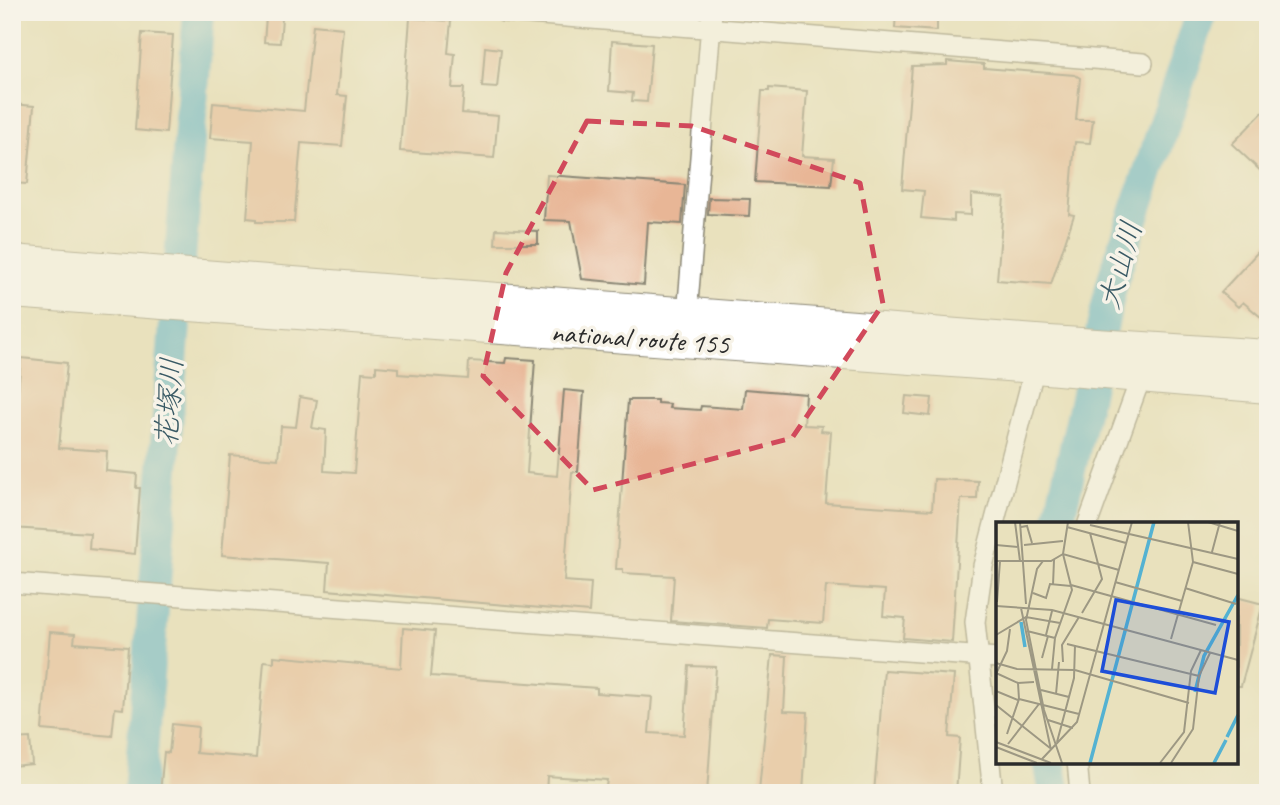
<svg xmlns="http://www.w3.org/2000/svg" width="1280" height="805" viewBox="0 0 1280 805" font-family="Caveat,'Klee One',sans-serif">
<style>
.lines{fill:none;stroke-linecap:round;stroke-linejoin:round}
.river{stroke:#54b2d2;stroke-width:32}
.building{fill:#e8b696}
.minor-casing{stroke:#8a8674;stroke-width:22}
.trunk-casing{stroke:#8a8674;stroke-width:34}
.minor{stroke:#fff;stroke-width:19}
.trunk{stroke:#fff;stroke-width:32}
.marked{fill:none;stroke:#d1495b;stroke-width:5;stroke-dasharray:14 9;stroke-linejoin:round}
.labels{text-anchor:middle;dominant-baseline:central;stroke-width:7;stroke-linejoin:round;paint-order:stroke}
.street-label{font-size:28px;fill:#2b2b2b;stroke:#f7f3e8}
.water-label{font-size:30px;font-style:italic;fill:#395a65;stroke:#f7f3e8}
.inset-river{fill:none;stroke:#54b2d2;stroke-width:3.5}
.inset-road{fill:none;stroke:#9d9883;stroke-width:2}
.view{fill:#1d4ed8;fill-opacity:0.15;stroke:#1d4ed8;stroke-width:3.5}
.inset-edge{fill:none;stroke:#2b2b2b;stroke-width:3.5}
</style>
<rect width="100%" height="100%" fill="#f7f3e8"/>
<filter id="ink" filterUnits="userSpaceOnUse"><feTurbulence type="fractalNoise" baseFrequency=".0143" numOctaves="2"/><feDisplacementMap in="SourceGraphic" scale="14" xChannelSelector="R" yChannelSelector="G"/><feConvolveMatrix kernelMatrix="1 2 1 2 8 2 1 2 1" color-interpolation-filters="sRGB"/></filter>
<filter id="wash" filterUnits="userSpaceOnUse"><feTurbulence type="fractalNoise" baseFrequency=".00686" numOctaves="4" result="noise"/><feDisplacementMap in="SourceGraphic" scale="28" xChannelSelector="R" yChannelSelector="G"/><feGaussianBlur stdDeviation="1.57" result="paint"/><feColorMatrix in="noise" values="0 0 0 0 0 0 0 0 0 0 0 0 0 0 0 0 0 1.4 0 .05"/><feComposite in="paint" operator="in"/></filter>
<g filter="url(#wash)">
<rect width="100%" height="100%" fill="#e9e1bd"/>
<g class="lines">
<path class="river" d="M1058 523 1113 279 1202 12
M1049 761 1055 793
M139 793 199 12"/>
</g>
<g id="blocks">
<path class="building" d="M896 12H937V31L895 28Z
M266 17 282 18 280 43 264 42Z
M410 18 451 21 448 53 455 54 452 88H464L462 113 498 116 494 158 400 151Z
M313 25 343 28 337 95 347 96 342 146 301 143 294 222H256V219L247 218 253 141 210 138 213 103 304 111Z
M142 33 173 35 166 133 135 130Z
M612 41 652 44 647 102 632 101 633 93 609 91Z
M485 47 501 49 497 88 482 87Z
M947 61 984 64V68L1075 75 1080 78 1076 120H1093L1090 143 1075 142 1069 214 1074 215 1051 284 997 280 1004 197 971 194V215L954 214V221L921 218 924 191 902 189 912 66 947 65Z
M769 88 807 91 802 156 834 158 831 186 755 182 762 91H769Z
M12 104 34 106 27 184 12 183Z
M1268 107V178L1232 144Z
M547 175 685 185 682 224 648 222 644 285 582 279 571 221 544 220Z
M709 198 750 199 749 216 708 214Z
M496 229 538 231V244H495Z
M1268 241V323L1243 302 1238 307 1221 292Z
M21 358 67 363 59 448 107 451 106 471 137 474 136 488H140L135 554 89 549 90 533 12 528 19 426H15Z
M506 358 535 360 527 473 557 476 564 390 584 392 578 472H572L564 581 591 583 589 612 327 590 329 563 222 555 230 455 278 459 281 426 296 427 300 397 317 400 312 428 326 430 324 471 354 473 362 372 376 373V366L398 368V374L468 379 469 361 505 363Z
M745 389 806 394 804 425 822 426 821 431 831 432 826 503 932 510 934 479 978 481 977 499H961L952 642 903 638 905 618 883 616 885 590 826 586 823 623 768 619 767 628 671 621 674 576 623 573V569H616L628 400H657V403L670 404 669 408 700 410 701 406 743 409Z
M906 396 932 398 930 416 904 413Z
M1236 597 1263 604 1241 686H1236Z
M403 628 435 631 431 676 597 688V693L652 697 649 733 684 735 689 666 716 667 707 793H605L607 780 547 776 546 793H160L164 752 169 753 172 724 198 727 196 753 256 758 264 661 274 662V656L401 668Z
M50 632 75 634 74 643 128 647 123 709 115 708 112 736 42 730Z
M772 655 787 656 784 711 808 712 803 793 759 791Z
M884 670 954 675 949 737 960 738 956 793H874Z
M30 738 32 764 12 766V739Z"/>
</g>
</g>
<g filter="url(#ink)">
<use href="#blocks" fill-opacity="0" stroke="#8a8674" stroke-width="2"/>
<g class="lines">
<g class="minor-casing">
<path id="minor" d="M504 12 1143 63
M687 315 712 12
M1088 523 1141 377
M12 583 998 658
M1077 761 1080 793
M993 793 975 622 983 566 1035 367"/>
</g>
<g class="trunk-casing">
<path id="trunk" d="M12 261 1049 342 1268 356
M12 292 1035 367 1268 387"/>
</g>
<use href="#minor" class="minor"/>
<use href="#trunk" class="trunk"/>
</g>
</g>
<path d="M0 0H1280V805H0ZM587 121 692 126 860 183 883 304 792 438 593 490 483 376 506 273Z" fill="#e9e1bd" fill-opacity=".55" fill-rule="evenodd"/>
<path class="marked" d="M587 121 692 126 860 183 883 304 792 438 593 490 483 376 506 273Z"/>
<g class="labels">
<g class="street-label">
<text transform="translate(640 338) rotate(4)">national route 155</text>
</g>
<g class="water-label">
<text transform="translate(1120 265) rotate(-74)">大山川</text>
<text transform="translate(169 402) rotate(-86)">花塚川</text>
</g>
</g>
<g transform="translate(996 522)">
<rect width="242" height="242" fill="#e9e1bd"/>
<path class="inset-river" d="M25 100 29 125M199 170 208 134 242 73M231 215 242 193M94 241 158 0M218 241 230 218"/>
<path class="inset-road" d="M19 0 24 39M24 0 30 82M212 0 242 9M94 3 242 37M25 5 31 4 36 21M71 5 130 21M0 23 23 25M28 23 67 19M216 30 224 0M0 39H55L67 32 123 48M47 39 41 47 30 98 48 188 66 241M197 40 242 52M119 60 186 79M57 63 58 38M75 63 220 103M189 66 240 82M37 71 50 76 54 62 75 64M1 80 4 39M0 84 56 88 242 138M25 86 55 228M86 91 106 57 94 11M31 109 59 116M0 113 30 95 64 101M50 113 56 89M175 117 197 40 192 0M71 122 203 154M46 136 52 114M67 140 66 123 83 95M0 141 21 147 79 148 193 181M56 147 59 116 76 68 67 32 72 0M0 151 22 161 38 160M0 152 11 129 14 107M45 168 73 175M0 169 22 178M60 172 63 140M23 177 83 192M0 183 54 226M52 198 77 206M11 212 23 177 22 161M0 220 55 241M61 220 78 156 79 123M12 222 43 182M0 225 41 241M46 237 81 200 136 0M164 241 188 210 195 149 205 128M175 241 197 207 203 154 214 131"/>
<path class="view" d="M120 78 233 100 219 171 106 149Z"/>
<rect width="242" height="242" class="inset-edge"/>
</g>
<rect width="1280" height="805" fill="none" stroke="#f7f3e8" stroke-width="42"/>
</svg>
